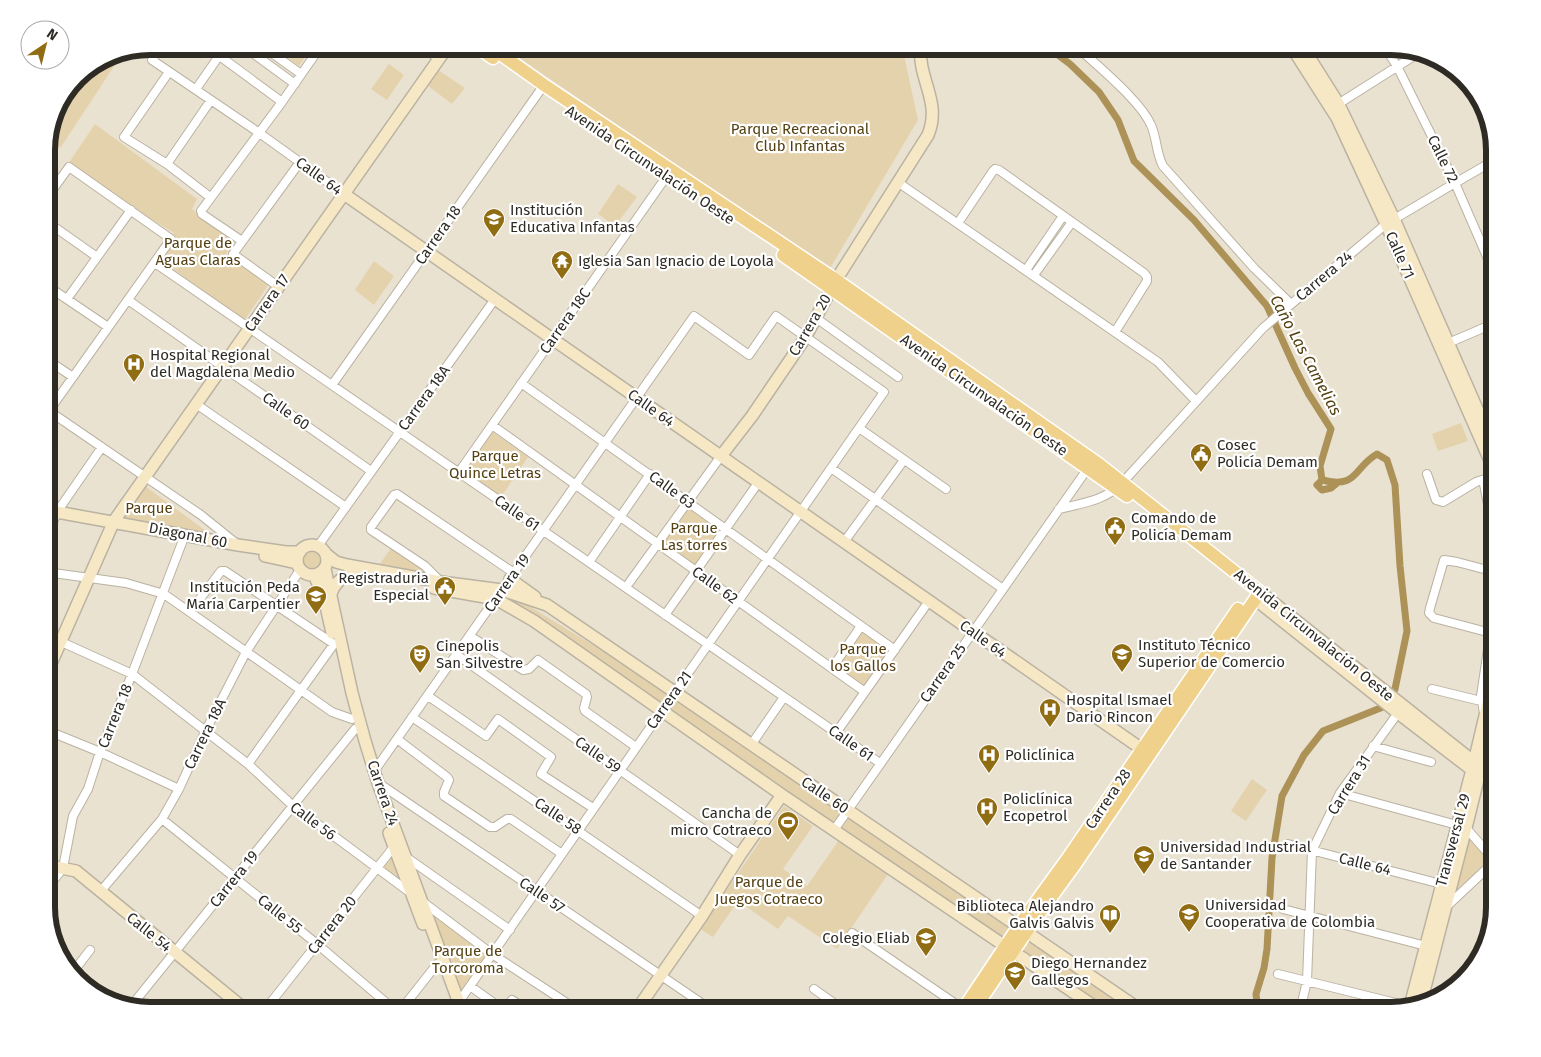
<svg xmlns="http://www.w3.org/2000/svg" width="1541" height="1057" viewBox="0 0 1541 1057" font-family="'Fira Sans',sans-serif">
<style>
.green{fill:#e4d2ac}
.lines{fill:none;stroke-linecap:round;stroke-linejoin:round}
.canal{stroke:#ad9258;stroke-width:7}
.street-casing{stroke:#bab2a2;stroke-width:10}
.secondary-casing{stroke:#bab2a2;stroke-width:14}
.primary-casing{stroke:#fff;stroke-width:15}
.street{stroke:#fff;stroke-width:8}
.secondary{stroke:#f7e8c5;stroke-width:11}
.primary{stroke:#efd18b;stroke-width:12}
.labels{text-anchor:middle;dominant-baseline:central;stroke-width:4.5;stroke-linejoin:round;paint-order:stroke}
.park-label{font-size:15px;fill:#544011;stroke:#fff}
.street-label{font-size:15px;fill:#2e2b25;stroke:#fff}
.poi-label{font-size:15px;fill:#2e2b25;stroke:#fff;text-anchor:start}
.water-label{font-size:16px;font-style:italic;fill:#544011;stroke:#fff}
.rim{fill:none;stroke:#2e2b25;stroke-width:6}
</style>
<rect width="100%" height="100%" fill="#eae2d1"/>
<path class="green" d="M272 46H312L299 66Z
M502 46H902L918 120 829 270Z
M124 51 61 147H46C47 125 61 93 76 77 86 66 110 54 124 51Z
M389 64 404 75 387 100 371 89Z
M438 70 465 88 452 104 427 85Z
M95 124 197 199 192 209 233 242 226 253 269 284 244 321 157 257 174 233 66 167Z
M618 184 637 197 615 226 598 214Z
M374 261 394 276 374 305 355 290Z
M1461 423 1468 441 1438 451 1432 434Z
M490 430 528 457 499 500 460 473Z
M145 486 210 534 122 520Z
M689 508 722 531 697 569 662 546Z
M393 545 423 567 420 572 378 567Z
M301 561a11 11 0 1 1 22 0a11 11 0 1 1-22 0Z
M506 597 529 606 673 694 1138 1011H1107L555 633Z
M862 629 890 650 864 687 835 666Z
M1252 779 1267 790 1246 821 1231 811Z
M784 806 813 826 783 869 807 886 839 840 888 874 837 949 788 916 778 929 738 901 713 937 700 929Z
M1468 836 1488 861 1452 896Z
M393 852 403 885 381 869Z
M429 913 494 955 464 999Z"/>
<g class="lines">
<path class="canal" d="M1010 46 1018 49 1028 46
M1044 46 1054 52 1070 64 1099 92 1118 120 1134 161 1194 220 1267 306 1295 368 1308 393 1331 429 1320 466 1322 480C1358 489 1353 468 1377 454L1387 460 1395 485 1400 566 1407 631 1395 689
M1322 480 1317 485 1322 490 1331 488 1336 484
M1258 1011 1256 994 1264 968 1267 949 1272 858 1282 796 1304 755 1323 731 1383 707"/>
<g class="street-casing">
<path id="street" d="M161 46 152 60 258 132 344 194
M206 46 282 102
M243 46 295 84
M262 46 301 74
M421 46 439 59
M1083 46 1084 53C1103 71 1141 102 1151 125 1157 138 1156 153 1163 166L1254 268 1290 303
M1384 46 1397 66 1455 183 1495 275
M169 72 124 137 167 164 210 197
M196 89 219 56
M1335 106 1417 54
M167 164 211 100
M899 183 1158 362 1196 401
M46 199 69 167 171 239 46 415
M46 221 97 257
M958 223 993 171 995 169 999 170 1144 273 1147 277V281L1115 332
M242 241 202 214 201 211 282 102 321 46
M155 263 880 763
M1026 270 1063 216
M1034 275 1072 222
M46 285 108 327
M279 287 233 254 300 162
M67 299 131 210
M128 300 371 471
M816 318 898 377
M1446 344 1495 323
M46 359 73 377
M521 383 895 650
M332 385 544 85
M196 404 346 507
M49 411 201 515 237 544
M492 425 865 692
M859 428 946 489
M831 468 1003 589
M459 472 671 170
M1495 472 1485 479 1484 484 1492 525 1495 550
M1427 474 1436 500 1443 502 1476 482 1485 479
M1059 509C1083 503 1105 501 1123 482L1263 328 1386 224 1455 183 1495 160
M46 540 57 512 102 447
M844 542 904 460
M318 546 495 299
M589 562 650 474
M46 572 126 583 164 594 332 712 352 719
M441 582 425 566 371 530V527L394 495 397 494 514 573
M629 583 721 456
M190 612 221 571H225L334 644 248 764
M665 615 758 483
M1491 633 1434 618 1429 613 1430 608 1444 560 1457 562 1495 572
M46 635 132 674 248 764 292 805 412 894
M470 636 523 670 529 669 538 660 586 694 587 697 584 708 585 711 636 747
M457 655 740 855
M832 668 861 626
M1432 689 1481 701
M428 696 486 736 498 719 551 757 541 774 593 808
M1484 713 1481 696 1495 602
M412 717 702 916
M46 730 100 752 179 789
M836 733 929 601
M397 739 447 777 449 780 444 792V796L490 827H495L507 819H511L562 854
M751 745 784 697
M1373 746 1431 762
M1481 768 1495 763
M373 773 694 316 749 355 776 316 884 392 454 1009
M377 782 713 1011
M1340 793 1457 825
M162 819 317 944 396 1011
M1466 828 1495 861
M834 830 1088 468
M1288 844 1441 884
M406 857 510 930
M46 890 63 868 73 816 88 789 100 752 132 674 183 540
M100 892 162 819 179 789 206 730 246 652 300 570
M423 902 492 954 579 1011
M1446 907 1495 861
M1283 909 1426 946
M852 933 963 1009
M73 972 90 950
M1278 974 1408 1006
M470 986 502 1009 506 1008 512 1000 529 1011
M814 989 845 1011
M132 1005 355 729
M264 1011 396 844
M400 1011 437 964
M1300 1011 1307 981 1312 851 1340 793 1398 713"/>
</g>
<g class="secondary-casing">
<path id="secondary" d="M1291 46 1337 118 1386 224 1495 472
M1302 46 1338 103 1394 219 1495 450
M344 194 1149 754
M721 456 752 416 805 338 836 280 928 135C942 101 917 79 921 46
M46 510 238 545 286 552H300
M297 560a15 15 0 1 1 30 0a15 15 0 1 1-30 0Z
M326 554 336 562 347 565 441 582 502 590 547 605 1142 1011
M265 556 297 563
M325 569 352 693 365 741 378 783 462 1011
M314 575 324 597 332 633
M510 579 535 597
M434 588 496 599 534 621 782 795 1101 1011
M1260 592 1478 765
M331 594C334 583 342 577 352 573
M1255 599 1398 713 1476 773
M46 675 114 521 448 46
M389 833 423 924
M46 865 76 871 247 1011
M1421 1003 1466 828 1495 710
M1410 1006 1474 762 1495 674
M636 1011 702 916 740 855 782 795"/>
</g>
<g class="primary-casing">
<path id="primary" d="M476 46 493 58
M489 46 544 85 836 280 1100 465 1260 592 1076 863 1031 925 973 1011
M783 255 1127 496
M962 1011 1023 920 1068 858 1238 609"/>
</g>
<use href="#street" class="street"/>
<use href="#secondary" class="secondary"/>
<use href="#primary" class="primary"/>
</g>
<defs>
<g id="school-pin" transform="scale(1.125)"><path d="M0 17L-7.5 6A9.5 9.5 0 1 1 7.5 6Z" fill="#906d12" stroke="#fff"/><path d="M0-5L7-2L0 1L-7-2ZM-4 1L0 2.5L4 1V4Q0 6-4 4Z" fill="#fff"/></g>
<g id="temple-pin" transform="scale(1.125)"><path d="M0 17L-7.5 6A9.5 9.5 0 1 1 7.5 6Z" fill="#906d12" stroke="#fff"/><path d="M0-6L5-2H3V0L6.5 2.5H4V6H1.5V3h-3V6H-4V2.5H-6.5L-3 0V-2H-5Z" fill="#fff"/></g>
<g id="hospital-pin" transform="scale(1.125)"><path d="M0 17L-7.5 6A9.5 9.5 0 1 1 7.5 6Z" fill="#906d12" stroke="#fff"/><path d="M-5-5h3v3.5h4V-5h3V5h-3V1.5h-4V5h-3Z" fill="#fff"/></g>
<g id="civic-pin" transform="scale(1.125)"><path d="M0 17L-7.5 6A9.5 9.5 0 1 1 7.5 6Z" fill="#906d12" stroke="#fff"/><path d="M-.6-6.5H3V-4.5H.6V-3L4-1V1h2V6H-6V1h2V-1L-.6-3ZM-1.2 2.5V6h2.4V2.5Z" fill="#fff"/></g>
<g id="university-pin" transform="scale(1.125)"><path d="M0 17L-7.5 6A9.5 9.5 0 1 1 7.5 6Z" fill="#906d12" stroke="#fff"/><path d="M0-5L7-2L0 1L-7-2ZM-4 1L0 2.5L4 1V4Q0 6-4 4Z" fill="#fff"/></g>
<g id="theatre-pin" transform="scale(1.125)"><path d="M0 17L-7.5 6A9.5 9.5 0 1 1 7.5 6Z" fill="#906d12" stroke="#fff"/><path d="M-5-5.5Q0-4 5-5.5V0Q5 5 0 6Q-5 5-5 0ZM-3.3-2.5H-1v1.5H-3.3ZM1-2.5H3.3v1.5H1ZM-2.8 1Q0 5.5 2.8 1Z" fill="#fff"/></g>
<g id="stadium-pin" transform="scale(1.125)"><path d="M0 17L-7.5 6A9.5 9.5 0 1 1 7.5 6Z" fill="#906d12" stroke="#fff"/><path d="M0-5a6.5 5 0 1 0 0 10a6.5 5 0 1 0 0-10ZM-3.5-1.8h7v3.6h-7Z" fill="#fff"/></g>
<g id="library-pin" transform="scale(1.125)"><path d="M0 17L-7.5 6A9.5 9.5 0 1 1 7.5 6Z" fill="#906d12" stroke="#fff"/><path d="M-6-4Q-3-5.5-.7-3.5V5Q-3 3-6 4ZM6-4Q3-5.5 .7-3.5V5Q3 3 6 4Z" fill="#fff"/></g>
</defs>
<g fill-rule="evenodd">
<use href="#school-pin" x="494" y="219"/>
<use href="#temple-pin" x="562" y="261"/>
<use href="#hospital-pin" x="134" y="364"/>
<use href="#civic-pin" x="1201" y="454"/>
<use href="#civic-pin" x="1115" y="527"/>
<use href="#civic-pin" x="445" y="587"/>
<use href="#school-pin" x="316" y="596"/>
<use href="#university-pin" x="1122" y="654"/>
<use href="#theatre-pin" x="420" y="655"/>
<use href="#hospital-pin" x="1050" y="709"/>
<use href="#hospital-pin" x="989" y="755"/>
<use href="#hospital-pin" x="987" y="808"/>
<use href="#stadium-pin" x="788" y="822"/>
<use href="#university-pin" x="1144" y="856"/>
<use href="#university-pin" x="1189" y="914"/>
<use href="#library-pin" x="1110" y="915"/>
<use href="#school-pin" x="926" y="938"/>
<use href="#university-pin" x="1015" y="972"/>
</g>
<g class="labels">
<g class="park-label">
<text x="800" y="129">Parque Recreacional<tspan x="800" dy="17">Club Infantas</tspan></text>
<text x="198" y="243">Parque de<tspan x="198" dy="17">Aguas Claras</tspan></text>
<text x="495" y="456">Parque<tspan x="495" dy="17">Quince Letras</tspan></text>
<text x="149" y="508">Parque</text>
<text x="694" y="528">Parque<tspan x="694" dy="17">Las torres</tspan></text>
<text x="863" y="649">Parque<tspan x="863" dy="17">los Gallos</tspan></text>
<text x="769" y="882">Parque de<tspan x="769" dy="17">Juegos Cotraeco</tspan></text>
<text x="468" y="951">Parque de<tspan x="468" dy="17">Torcoroma</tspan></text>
</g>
<g class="street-label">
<text transform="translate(1443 159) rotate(64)">Calle 72</text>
<text transform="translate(650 165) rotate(34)">Avenida Circunvalación Oeste</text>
<text transform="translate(319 176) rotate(36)">Calle 64</text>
<text transform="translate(438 235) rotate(-55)">Carrera 18</text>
<text transform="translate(1400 255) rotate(66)">Calle 71</text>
<text transform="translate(1324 276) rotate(-40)">Carrera 24</text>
<text transform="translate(267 303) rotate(-55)">Carrera 17</text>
<text transform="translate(565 321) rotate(-55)">Carrera 18C</text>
<text transform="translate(810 325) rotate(-60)">Carrera 20</text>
<text transform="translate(984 395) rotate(35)">Avenida Circunvalación Oeste</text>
<text transform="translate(424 398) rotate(-54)">Carrera 18A</text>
<text transform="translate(651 408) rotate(35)">Calle 64</text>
<text transform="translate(286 411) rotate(35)">Calle 60</text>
<text transform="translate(672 490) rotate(36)">Calle 63</text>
<text transform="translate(517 513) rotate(35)">Calle 61</text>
<text transform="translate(188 535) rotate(11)">Diagonal 60</text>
<text transform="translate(507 583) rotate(-55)">Carrera 19</text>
<text transform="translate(715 585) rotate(36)">Calle 62</text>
<text transform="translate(1314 635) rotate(39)">Avenida Circunvalación Oeste</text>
<text transform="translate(983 639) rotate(35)">Calle 64</text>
<text transform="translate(943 673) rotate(-55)">Carrera 25</text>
<text transform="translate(669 700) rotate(-55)">Carrera 21</text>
<text transform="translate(115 716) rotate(-68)">Carrera 18</text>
<text transform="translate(205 734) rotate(-64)">Carrera 18A</text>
<text transform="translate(851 743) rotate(35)">Calle 61</text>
<text transform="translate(598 755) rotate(35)">Calle 59</text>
<text transform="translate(1349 785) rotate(-58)">Carrera 31</text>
<text transform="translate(383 793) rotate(71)">Carrera 24</text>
<text transform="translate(825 795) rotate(34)">Calle 60</text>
<text transform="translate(1108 799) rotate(-56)">Carrera 28</text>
<text transform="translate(558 816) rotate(34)">Calle 58</text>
<text transform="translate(313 821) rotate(37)">Calle 56</text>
<text transform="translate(1453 840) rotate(-75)">Transversal 29</text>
<text transform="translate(1365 864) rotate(14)">Calle 64</text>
<text transform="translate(234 879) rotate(-51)">Carrera 19</text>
<text transform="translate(542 895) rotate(34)">Calle 57</text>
<text transform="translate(280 914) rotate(39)">Calle 55</text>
<text transform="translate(332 925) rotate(-52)">Carrera 20</text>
<text transform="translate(149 932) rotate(39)">Calle 54</text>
</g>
<g class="poi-label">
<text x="510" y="210">Institución<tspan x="510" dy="17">Educativa Infantas</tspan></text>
<text x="578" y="261">Iglesia San Ignacio de Loyola</text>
<text x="150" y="355">Hospital Regional<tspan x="150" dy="17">del Magdalena Medio</tspan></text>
<text x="1217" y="445">Cosec<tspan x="1217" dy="17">Policía Demam</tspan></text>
<text x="1131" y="518">Comando de<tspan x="1131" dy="17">Policía Demam</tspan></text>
<text x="429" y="578" text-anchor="end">Registraduria<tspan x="429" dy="17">Especial</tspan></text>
<text x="300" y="587" text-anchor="end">Institución Peda<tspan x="300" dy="17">María Carpentier</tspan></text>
<text x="1138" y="645">Instituto Técnico<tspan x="1138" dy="17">Superior de Comercio</tspan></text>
<text x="436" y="646">Cinepolis<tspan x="436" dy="17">San Silvestre</tspan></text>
<text x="1066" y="700">Hospital Ismael<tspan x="1066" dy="17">Dario Rincon</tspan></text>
<text x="1005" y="755">Policlínica</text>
<text x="1003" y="799">Policlínica<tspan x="1003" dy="17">Ecopetrol</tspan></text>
<text x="772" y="813" text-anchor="end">Cancha de<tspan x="772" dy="17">micro Cotraeco</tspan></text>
<text x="1160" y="847">Universidad Industrial<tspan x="1160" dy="17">de Santander</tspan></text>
<text x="1205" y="905">Universidad<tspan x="1205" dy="17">Cooperativa de Colombia</tspan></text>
<text x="1094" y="906" text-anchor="end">Biblioteca Alejandro<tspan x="1094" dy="17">Galvis Galvis</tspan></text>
<text x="910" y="938" text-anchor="end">Colegio Eliab</text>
<text x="1031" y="963">Diego Hernandez<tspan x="1031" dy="17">Gallegos</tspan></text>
</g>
<g class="water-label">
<text transform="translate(1306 355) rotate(62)">Caño Las Camelias</text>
</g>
</g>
<path d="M0 0H1541V1057H0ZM150 55H1391A95 95 0 0 1 1486 150V907A95 95 0 0 1 1391 1002H150A95 95 0 0 1 55 907V150A95 95 0 0 1 150 55Z" fill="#fff" fill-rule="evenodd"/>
<path class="rim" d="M150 55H1391A95 95 0 0 1 1486 150V907A95 95 0 0 1 1391 1002H150A95 95 0 0 1 55 907V150A95 95 0 0 1 150 55Z"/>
<g transform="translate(45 45) rotate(35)"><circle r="24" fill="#ffffff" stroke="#abaaa8"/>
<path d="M0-4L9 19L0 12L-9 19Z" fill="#906d12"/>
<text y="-8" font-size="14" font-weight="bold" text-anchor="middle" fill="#2e2b25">N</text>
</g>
</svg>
